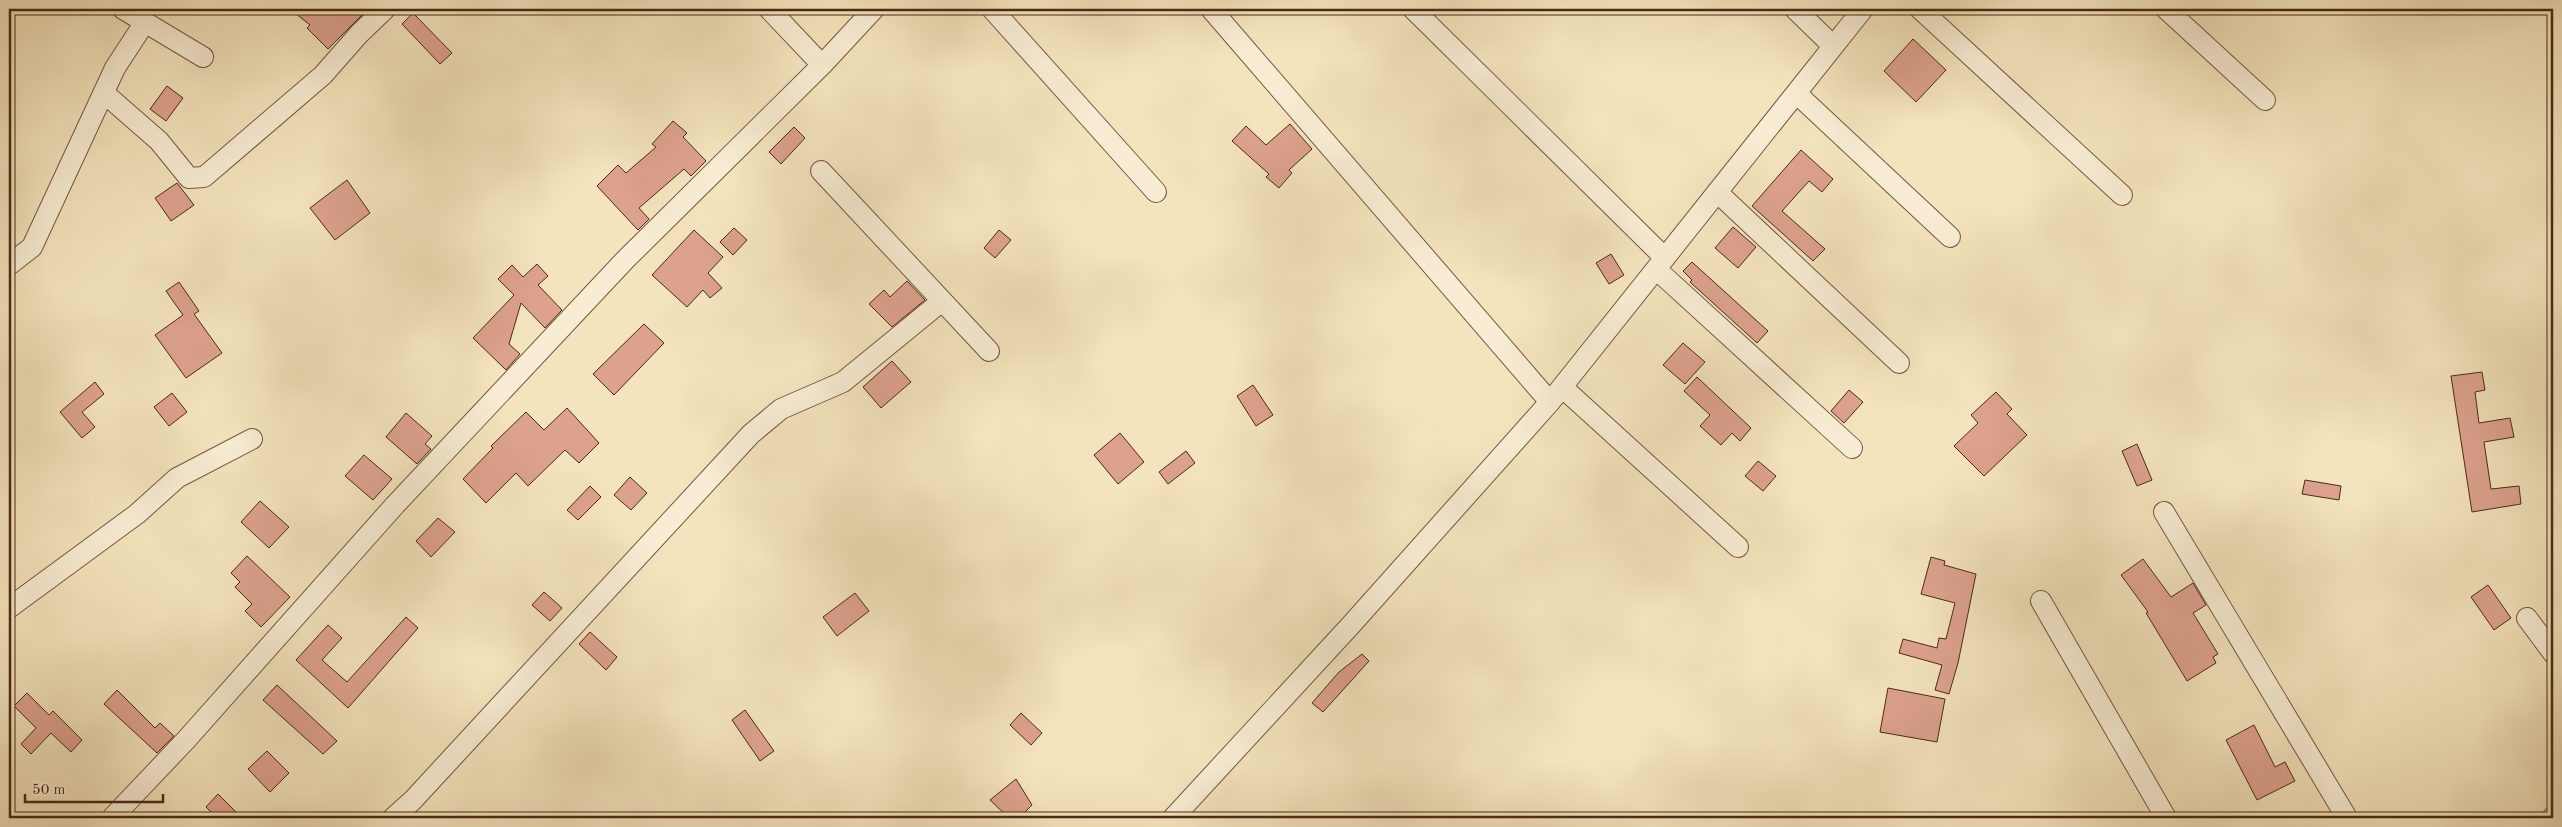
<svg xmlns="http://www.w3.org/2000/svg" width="2562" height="827" viewBox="0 0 2562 827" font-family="'Old Standard TT',serif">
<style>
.building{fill:#dda28e;stroke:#4a2915}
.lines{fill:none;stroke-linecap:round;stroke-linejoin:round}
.minor-casing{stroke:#74583f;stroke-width:22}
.minor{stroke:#f8edd4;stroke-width:20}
</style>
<rect width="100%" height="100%" fill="#f4e4bd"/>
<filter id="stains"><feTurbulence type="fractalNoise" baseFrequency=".004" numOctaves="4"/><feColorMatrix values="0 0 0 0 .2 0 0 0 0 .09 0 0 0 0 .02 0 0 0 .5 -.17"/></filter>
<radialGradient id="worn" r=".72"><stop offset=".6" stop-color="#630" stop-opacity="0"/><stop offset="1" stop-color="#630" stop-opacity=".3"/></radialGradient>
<path class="building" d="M290 9H368L328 49 307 28 310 25Z
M413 13 452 53 440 64 402 24Z
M1913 39 1946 70 1916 102 1884 71Z
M167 86 183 98 166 121 150 109Z
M673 121 687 133 683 137 706 161 691 176 684 169 639 208 649 219 638 230 597 186 618 165 626 173 656 147 652 144Z
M1290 124 1312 149 1289 170 1292 173 1279 188 1266 177 1269 174 1232 141 1246 126 1266 145Z
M794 127 805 138 781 164 769 152Z
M1801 150 1833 179 1822 192 1809 181 1782 211 1825 249 1813 261 1752 206Z
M347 180 370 213 335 240 310 208Z
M177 183 194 205 171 221 155 198Z
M1733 227 1756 247 1738 268 1715 248Z
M734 228 747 240 733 255 720 242Z
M694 230 723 257 708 273 722 288 710 298 703 290 687 307 652 275Z
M999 230 1011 240 995 258 984 248Z
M1611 254 1624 275 1609 284 1596 263Z
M1692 262 1768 331 1757 343 1690 282 1692 280 1683 271Z
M537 264 548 276 538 285 562 310 545 328 521 303 509 344 520 354 506 370 473 338 514 295 498 279 512 265 523 277Z
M907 281 925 300 892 327 869 304 884 290 890 297Z
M179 282 199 311 194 314 222 353 186 378 155 335 183 315 166 291Z
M644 324 664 343 614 395 593 374Z
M1683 343 1705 362 1685 384 1663 365Z
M892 361 911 382 881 408 863 387Z
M2482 372 2485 390 2475 392 2479 423 2510 418 2514 437 2484 442 2491 489 2519 486 2521 504 2472 512 2451 376Z
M1697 377 1751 428 1740 441 1732 433 1721 445 1700 426 1710 415 1684 391Z
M95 382 104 394 82 412 95 427 82 438 60 412Z
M1253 385 1273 415 1256 426 1237 396Z
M1849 390 1863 402 1844 423 1831 411Z
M1996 392 2012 409 2007 414 2027 435 1984 476 1954 446 1978 423 1971 415Z
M172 393 187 412 169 426 154 407Z
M567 408 599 443 579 463 565 450 528 486 516 473 486 503 463 479 493 448 491 446 526 412 544 430Z
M406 413 432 436 425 444 431 449 417 464 386 437Z
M1120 433 1144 462 1118 484 1094 455Z
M2137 444 2152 480 2137 486 2122 451Z
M1186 451 1195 463 1168 484 1159 472Z
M364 455 392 479 373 500 345 476Z
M1758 461 1776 476 1763 491 1745 476Z
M630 477 647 493 631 510 614 495Z
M2305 480 2341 486 2339 500 2302 494Z
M590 486 601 497 578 520 567 510Z
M260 501 289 527 269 548 241 522Z
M438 518 455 532 431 557 416 541Z
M247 556 290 597 261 627 245 611 252 604 235 587 240 582 231 573Z
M1931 557 1945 561 1944 565 1976 574 1958 663 1949 694 1935 690 1942 665 1899 653 1903 639 1937 648 1939 638 1946 639 1955 603 1921 594Z
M2143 559 2171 597 2193 583 2206 605 2193 613 2218 654 2213 657 2216 663 2187 681 2146 613 2148 612 2121 575Z
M2488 585 2511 618 2494 630 2471 597Z
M544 592 562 608 550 621 532 605Z
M855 593 869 611 837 636 823 617Z
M406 617 418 628 348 708 296 660 328 625 342 638 322 660 347 682Z
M590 632 617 657 606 670 579 644Z
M1362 654 1369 661 1323 712 1312 703 1339 672Z
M277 685 337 741 323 754 263 700Z
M1888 688 1945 699 1937 742 1880 732Z
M117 690 155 728 160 723 174 736 157 753 104 704Z
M27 693 49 715 53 711 82 740 71 752 51 733 31 754 21 744 36 728 14 706Z
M745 710 774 751 760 761 732 720Z
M1021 713 1042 733 1031 745 1010 725Z
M2254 725 2275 767 2285 762 2295 781 2257 800 2226 740Z
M267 751 289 773 270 792 248 769Z
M1016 779 1032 805 1019 818H1009L990 800Z
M218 794 242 818H217L206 807Z"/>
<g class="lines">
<g class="minor-casing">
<path id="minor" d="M123 9 203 57
M769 9 822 65
M992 9 1156 192
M1211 9 1550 402
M1413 9 1665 258
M1795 9 1833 46
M1920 9 2122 195
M2166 9 2265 100
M104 93 159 141 189 178 204 177 323 75 359 34 385 9
M1796 93 1950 237
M821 171 989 351
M1717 192 1899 363
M9 265 32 247 115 68 145 22
M1656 269 1852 448
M1562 387 1738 547
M2164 512 2347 818
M2041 601 2166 818
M9 608 137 514 177 478 252 439
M2527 618 2553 653
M112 818 186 740 395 505 626 259 822 65 874 9
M393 818 413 800 751 434 781 409 843 382 942 301
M1173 818 1350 626 1550 402 1863 9
M2552 818 2553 817"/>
</g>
<use href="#minor" class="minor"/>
</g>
<rect width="2562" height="827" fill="none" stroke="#f4e4bd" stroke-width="30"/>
<rect x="10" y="10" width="2542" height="807" fill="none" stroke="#4a2915" stroke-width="2.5"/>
<rect x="15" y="15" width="2532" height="797" fill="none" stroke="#4a2915"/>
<path d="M25 794v8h138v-8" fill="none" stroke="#4a2915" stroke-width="2.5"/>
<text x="32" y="794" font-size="15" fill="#4a2915" stroke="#f8edd4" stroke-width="4" paint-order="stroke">50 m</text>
<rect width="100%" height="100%" filter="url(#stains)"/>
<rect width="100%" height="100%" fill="url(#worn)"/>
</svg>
